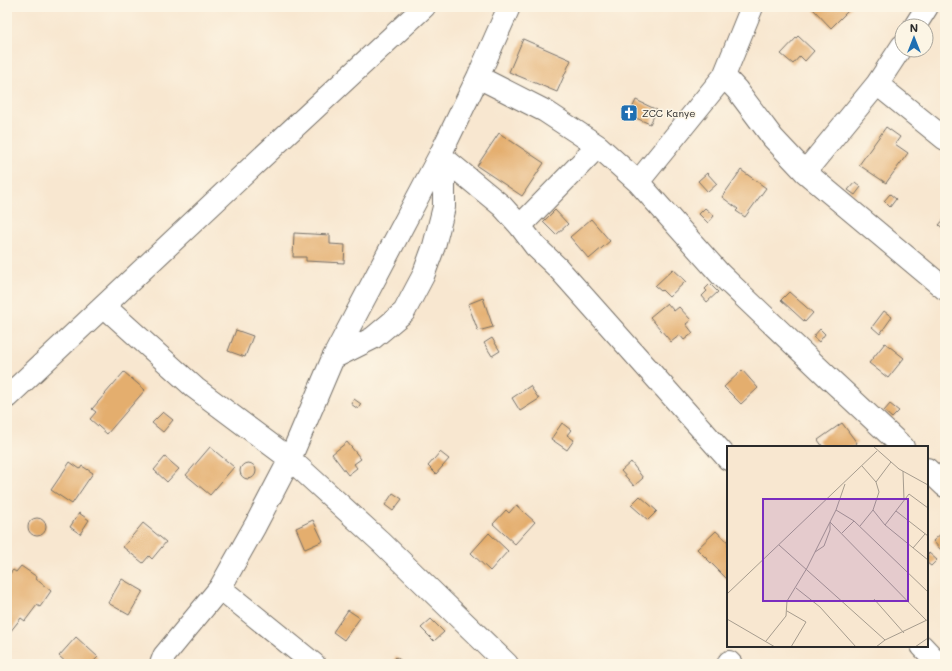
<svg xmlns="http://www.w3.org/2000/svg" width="952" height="671" viewBox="0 0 952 671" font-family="Mali,sans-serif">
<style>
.building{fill:#e4ae6e}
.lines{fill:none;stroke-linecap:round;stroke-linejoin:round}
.minor-casing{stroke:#736d65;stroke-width:24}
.minor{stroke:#fff;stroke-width:22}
.labels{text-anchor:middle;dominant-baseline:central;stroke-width:3;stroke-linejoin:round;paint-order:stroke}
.poi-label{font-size:10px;fill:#2b2b2b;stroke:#fcf5e5;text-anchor:start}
.inset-road{fill:none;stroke:#a69c8e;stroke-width:1}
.view{fill:#7b2cbf;fill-opacity:0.15;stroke:#7b2cbf;stroke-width:2}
.inset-edge{fill:none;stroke:#2b2b2b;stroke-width:2}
</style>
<rect width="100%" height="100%" fill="#fcf5e5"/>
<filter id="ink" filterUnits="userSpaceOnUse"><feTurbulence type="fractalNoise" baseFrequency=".025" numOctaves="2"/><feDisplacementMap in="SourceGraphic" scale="8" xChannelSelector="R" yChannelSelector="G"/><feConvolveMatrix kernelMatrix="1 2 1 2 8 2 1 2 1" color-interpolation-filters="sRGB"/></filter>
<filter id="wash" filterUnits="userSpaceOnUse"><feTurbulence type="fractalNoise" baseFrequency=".012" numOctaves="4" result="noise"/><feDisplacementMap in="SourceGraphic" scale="16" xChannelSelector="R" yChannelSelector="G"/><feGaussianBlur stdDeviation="0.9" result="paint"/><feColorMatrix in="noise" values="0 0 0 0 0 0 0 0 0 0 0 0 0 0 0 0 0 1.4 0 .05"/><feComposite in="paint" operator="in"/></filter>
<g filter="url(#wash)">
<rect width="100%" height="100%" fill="#f8e7d0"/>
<g id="blocks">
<path class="building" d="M816 7H852L831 28 813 9Z
M798 36 814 51 805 61 800 56 793 64 781 54Z
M523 39 571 60 557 92 509 72Z
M636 100 657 110 650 124 629 115Z
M886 127 900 137 895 144 908 153 886 183 859 165Z
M499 133 544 163 522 196 477 166Z
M741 170 766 188 745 217 736 211 738 209 722 197Z
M707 173 717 184 708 192 698 181Z
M855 182 861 187 855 195 848 190Z
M890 194 896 199 890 207 884 201Z
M705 208 714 216 708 223 699 214Z
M555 210 568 224 556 235 543 222Z
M945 218V230L939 225Z
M591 219 610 241 589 259 570 237Z
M294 233 330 235V244L345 245 344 263 306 261V257H293Z
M673 269 686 281 669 297 662 290 661 291 655 286Z
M710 284 718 292 707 302 702 296 707 291 705 289Z
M789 292 813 313 805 322 781 300Z
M483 298 493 327 478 331 468 304Z
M667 303 674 311 679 307 691 320 686 324 693 333 684 340 680 335 671 342 650 317Z
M884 311 892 317 880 334 872 327Z
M820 329 825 334 819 342 813 337Z
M236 330 253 336 245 357 228 351Z
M492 338 500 351 492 356 484 343Z
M885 343 904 358 888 378 869 363Z
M742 370 758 388 741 404 724 387Z
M124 372 145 390 107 434 90 419 96 412 92 409Z
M530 386 539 399 520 411 512 398Z
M354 399 361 404 358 409 351 404Z
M890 404 899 411 892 418 884 411Z
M163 412 173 420 163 432 152 423Z
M562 423 571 430 567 435 574 440 567 450 551 439Z
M842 423 857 443 852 447H823L818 440Z
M347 442 361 459 354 464 357 468 348 475 332 454Z
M210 447 234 467 210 495 186 475Z
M440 452 449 459 436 474 428 466Z
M165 457 179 469 167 482 154 470Z
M70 462 80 469 82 466 93 473 72 504 51 490Z
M631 462 643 478 634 486 621 471Z
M240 471a8 8 0 1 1 16 0a8 8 0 1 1-16 0Z
M393 493 402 499 393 511 385 505Z
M640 496 657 511 648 520 631 505Z
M516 505 535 522 515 544 493 524 506 510 509 513Z
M79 513 89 520 80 534 70 527Z
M28 527a9 9 0 1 1 18 0a9 9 0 1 1-18 0Z
M313 520 323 541 305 549 296 528Z
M143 523 166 542 152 559 149 556 143 563 123 547Z
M945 530V546L941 550 933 541Z
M716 531 728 542V580L697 549Z
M489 533 508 551 490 571 471 553Z
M929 553 937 560 931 566 927 563V555Z
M21 566 37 577 36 579 51 591 40 607 37 605 25 621 21 618 10 632 7 630V577L13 570 16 572Z
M122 579 143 591 129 615 108 603Z
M348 610 360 618 344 640 333 632Z
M431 619 444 632 434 641 421 628Z
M76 637 98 657 91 664H89L86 661 84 664H68L59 656Z
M396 657 406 664H391Z"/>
</g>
</g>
<g filter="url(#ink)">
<use href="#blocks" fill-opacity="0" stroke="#736d65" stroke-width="1"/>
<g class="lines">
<g class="minor-casing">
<path id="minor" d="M915 26 927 7
M724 76 737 90 773 138 805 172 945 289
M478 77 545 111 598 146 638 182 720 274 830 379 903 447
M877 84 945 139
M440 155 502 206 520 226 535 246 558 268 728 459
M805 172 877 84 902 46
M638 182 724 76 752 7
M520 226 598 146
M104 306 195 388 290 459 381 542 507 664
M333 358 373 338 404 312 423 276 434 246 444 207V182L440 155
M7 397 256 163 424 7
M927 469 945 486
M220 588 314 664
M922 646 939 664
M729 662 731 664
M161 664 164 656 220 588 255 526 290 459 333 358 440 155 478 77 509 7"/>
</g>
<use href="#minor" class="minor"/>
</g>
</g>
<defs>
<g id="church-square" transform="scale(0.9)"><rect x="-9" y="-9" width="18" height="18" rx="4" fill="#1f6fb2" stroke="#fcf5e5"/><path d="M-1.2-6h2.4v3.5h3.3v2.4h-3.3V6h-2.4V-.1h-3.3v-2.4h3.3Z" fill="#fff"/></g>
</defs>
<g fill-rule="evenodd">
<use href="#church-square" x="629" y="113"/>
</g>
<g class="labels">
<g class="poi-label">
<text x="642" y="113">ZCC Kanye</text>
</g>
</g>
<g transform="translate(727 446)">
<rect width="201" height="201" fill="#f8e7d0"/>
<path class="inset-road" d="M146 0 172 23 201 39M176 25 177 54M149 36 164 16M109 64 127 75 201 146M146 64 158 79 201 114M169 65 201 90M103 76 199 174M158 79 182 48 201 62M133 80 146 64 152 46 149 36 135 20M115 87 127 75M52 99 158 194M186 102 198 88M88 106 97 100 103 84V77M69 142 93 161 129 201M0 148 150 5M147 153 177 187M60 165 79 176 64 201M0 173 48 201M39 195 59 170 60 155 80 122 109 64 118 38M149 201 158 194 200 174M188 201 201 192"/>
<path class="view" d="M36 53H181V155H36Z"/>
<rect width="201" height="201" class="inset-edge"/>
</g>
<rect width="952" height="671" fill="none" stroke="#fcf5e5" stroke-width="24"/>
<g transform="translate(914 38)"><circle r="19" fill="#fcf5e5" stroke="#a8a49b"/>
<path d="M0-3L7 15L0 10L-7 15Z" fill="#1f6fb2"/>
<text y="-6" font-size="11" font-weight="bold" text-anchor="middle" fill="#2b2b2b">N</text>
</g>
</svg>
